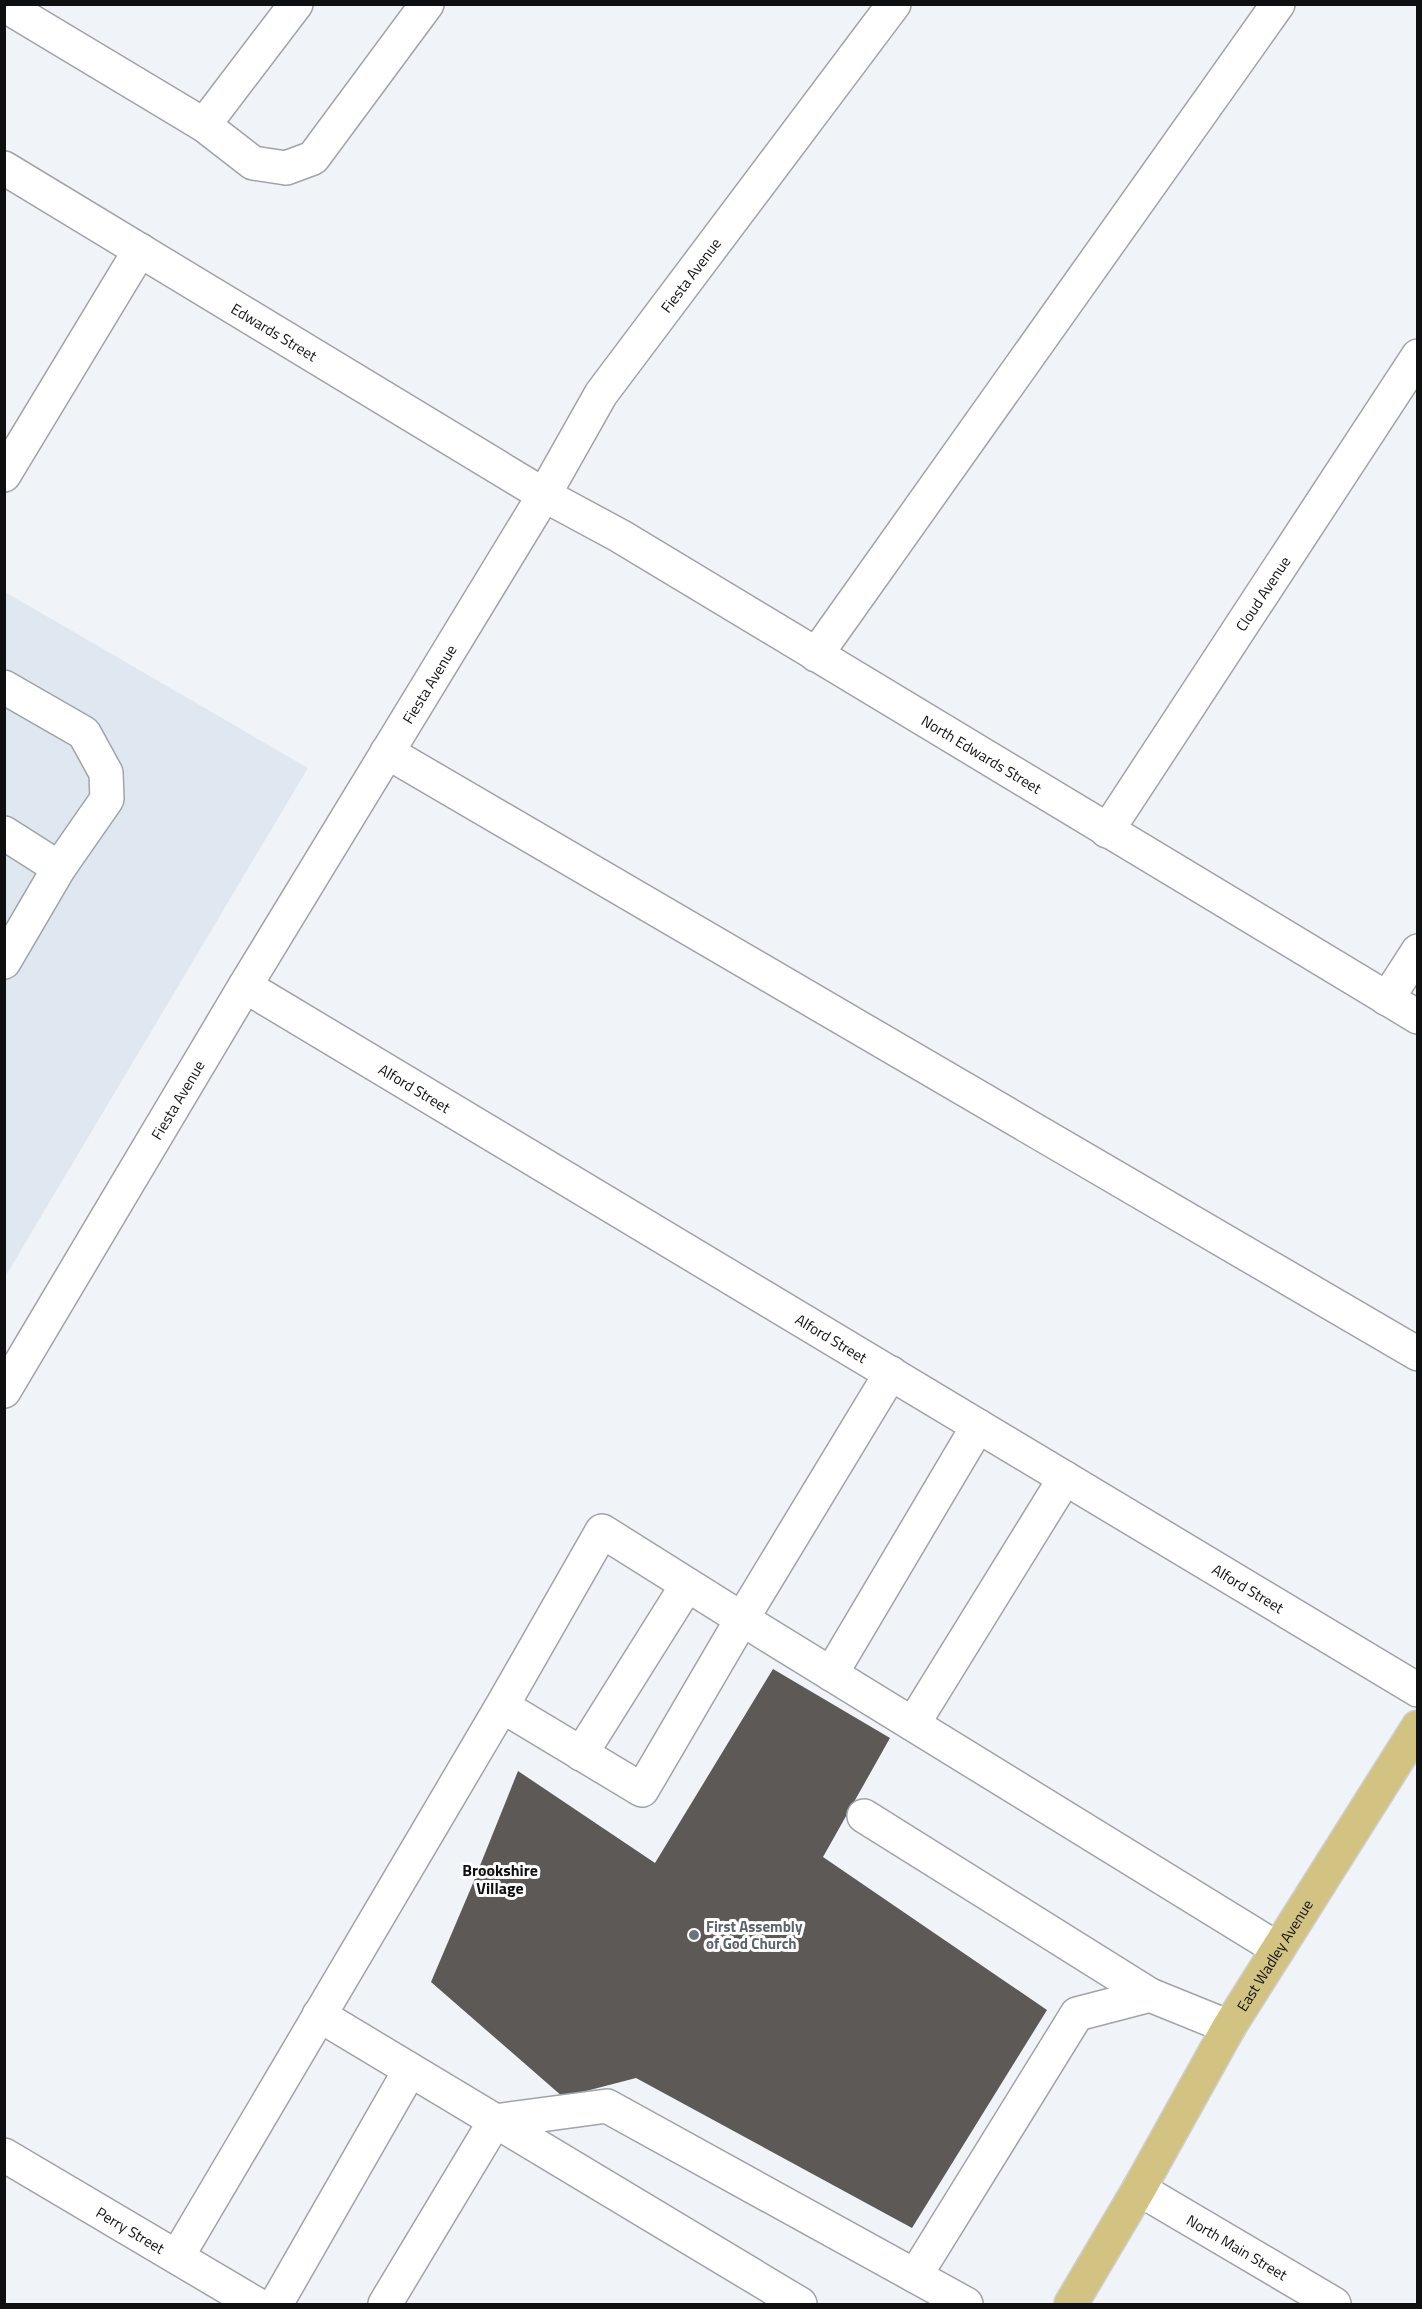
<svg xmlns="http://www.w3.org/2000/svg" width="1422" height="2309" viewBox="0 0 1422 2309" font-family="'Titillium Web',sans-serif">
<style>
.built{fill:#dfe8f1}
.building{fill:#5c5956}
.lines{fill:none;stroke-linecap:round;stroke-linejoin:round}
.minor-casing{stroke:#a0a3a7;stroke-width:36}
.major-casing{stroke:#cfcfcf;stroke-width:36}
.minor{stroke:#fff;stroke-width:33}
.major{stroke:#d3c383;stroke-width:33}
.worship-dot{fill:#6b7280;stroke:#fff;stroke-width:2}
.labels{text-anchor:middle;dominant-baseline:central;stroke-width:6;stroke-linejoin:round;paint-order:stroke}
.street-label{font-size:15px;fill:#0e0f10;stroke:#fff}
.worship-label{font-size:15px;font-weight:bold;fill:#5b616d;stroke:#fff;text-anchor:start}
.neighbourhood-label{font-size:16px;font-weight:bold;fill:#0e0f10;stroke:#fff}
</style>
<rect width="100%" height="100%" fill="#f0f4f8"/>
<path class="built" d="M5 592 308 768 5 1277Z"/>
<path class="building" d="M773 1669 890 1738 823 1857 1047 2010 912 2228 636 2078 563 2097 431 1982 471 1888 518 1771 655 1863Z"/>
<g class="lines">
<g class="minor-casing">
<g id="minor">
<path d="M4 5 204 125 296 4"/>
<path d="M204 125 253 163 286 168 313 158 427 4"/>
<path id="s1" d="M4 168 544 495 620 536 1418 1017"/>
<path d="M4 475 140 250"/>
<path d="M816 655 1278 4"/>
<path d="M4 687 84 733 106 773 107 799 59 868"/>
<path d="M387 752 1418 1354"/>
<path id="s2" d="M1107 831 1418 356"/>
<path d="M4 833 59 868 4 962"/>
<path id="s3" d="M245 986 1418 1690"/>
<path d="M1387 999 1418 951"/>
<path d="M891 1373 742 1619 1278 1949"/>
<path id="s4" d="M4 1391 245 986 544 495 601 394 894 4"/>
<path d="M831 1674 978 1426"/>
<path d="M913 1724 1065 1478"/>
<path d="M581 1754 687 1585"/>
<path d="M864 1816 1150 1995"/>
<path d="M319 2015 800 2304"/>
<path id="s5" d="M4 2155 256 2304"/>
<path id="s6" d="M1139 2189 1334 2304"/>
<path d="M177 2257 502 1706 602 1531 742 1619 642 1790 502 1706"/>
<path d="M915 2276 1077 2014 1150 1995 1229 2027"/>
<path d="M276 2304 410 2070"/>
<path d="M385 2304 495 2121 607 2106 966 2304"/>
</g>
</g>
<g class="major-casing">
<g id="major">
<path id="s7" d="M1071 2304 1139 2189 1229 2027 1418 1727"/>
</g>
</g>
<use href="#minor" class="minor"/>
<use href="#major" class="major"/>
</g>
<circle class="worship-dot" cx="694" cy="1935" r="6"/>
<g class="labels">
<g class="street-label">
<text stroke="none"><textPath href="#s4" startOffset="1311">Fiesta Avenue</textPath></text>
<text stroke="none"><textPath href="#s1" startOffset="316">Edwards Street</textPath></text>
<text stroke="none"><textPath href="#s2" startOffset="284">Cloud Avenue</textPath></text>
<text stroke="none"><textPath href="#s4" startOffset="825">Fiesta Avenue</textPath></text>
<text stroke="none"><textPath href="#s1" startOffset="1140">North Edwards Street</textPath></text>
<text stroke="none"><textPath href="#s3" startOffset="198">Alford Street</textPath></text>
<text stroke="none"><textPath href="#s4" startOffset="339">Fiesta Avenue</textPath></text>
<text stroke="none"><textPath href="#s3" startOffset="684">Alford Street</textPath></text>
<text stroke="none"><textPath href="#s3" startOffset="1170">Alford Street</textPath></text>
<text stroke="none"><textPath href="#s7" startOffset="404">East Wadley Avenue</textPath></text>
<text stroke="none"><textPath href="#s5" startOffset="147">Perry Street</textPath></text>
<text stroke="none"><textPath href="#s6" startOffset="114">North Main Street</textPath></text>
</g>
<g class="worship-label">
<text x="706" y="1926">First Assembly<tspan x="706" dy="17">of God Church</tspan></text>
</g>
<g class="neighbourhood-label">
<text x="500" y="1870">Brookshire<tspan x="500" dy="18">Village</tspan></text>
</g>
</g>
<rect width="1422" height="2309" fill="none" stroke="#0e0f10" stroke-width="12"/>
</svg>
